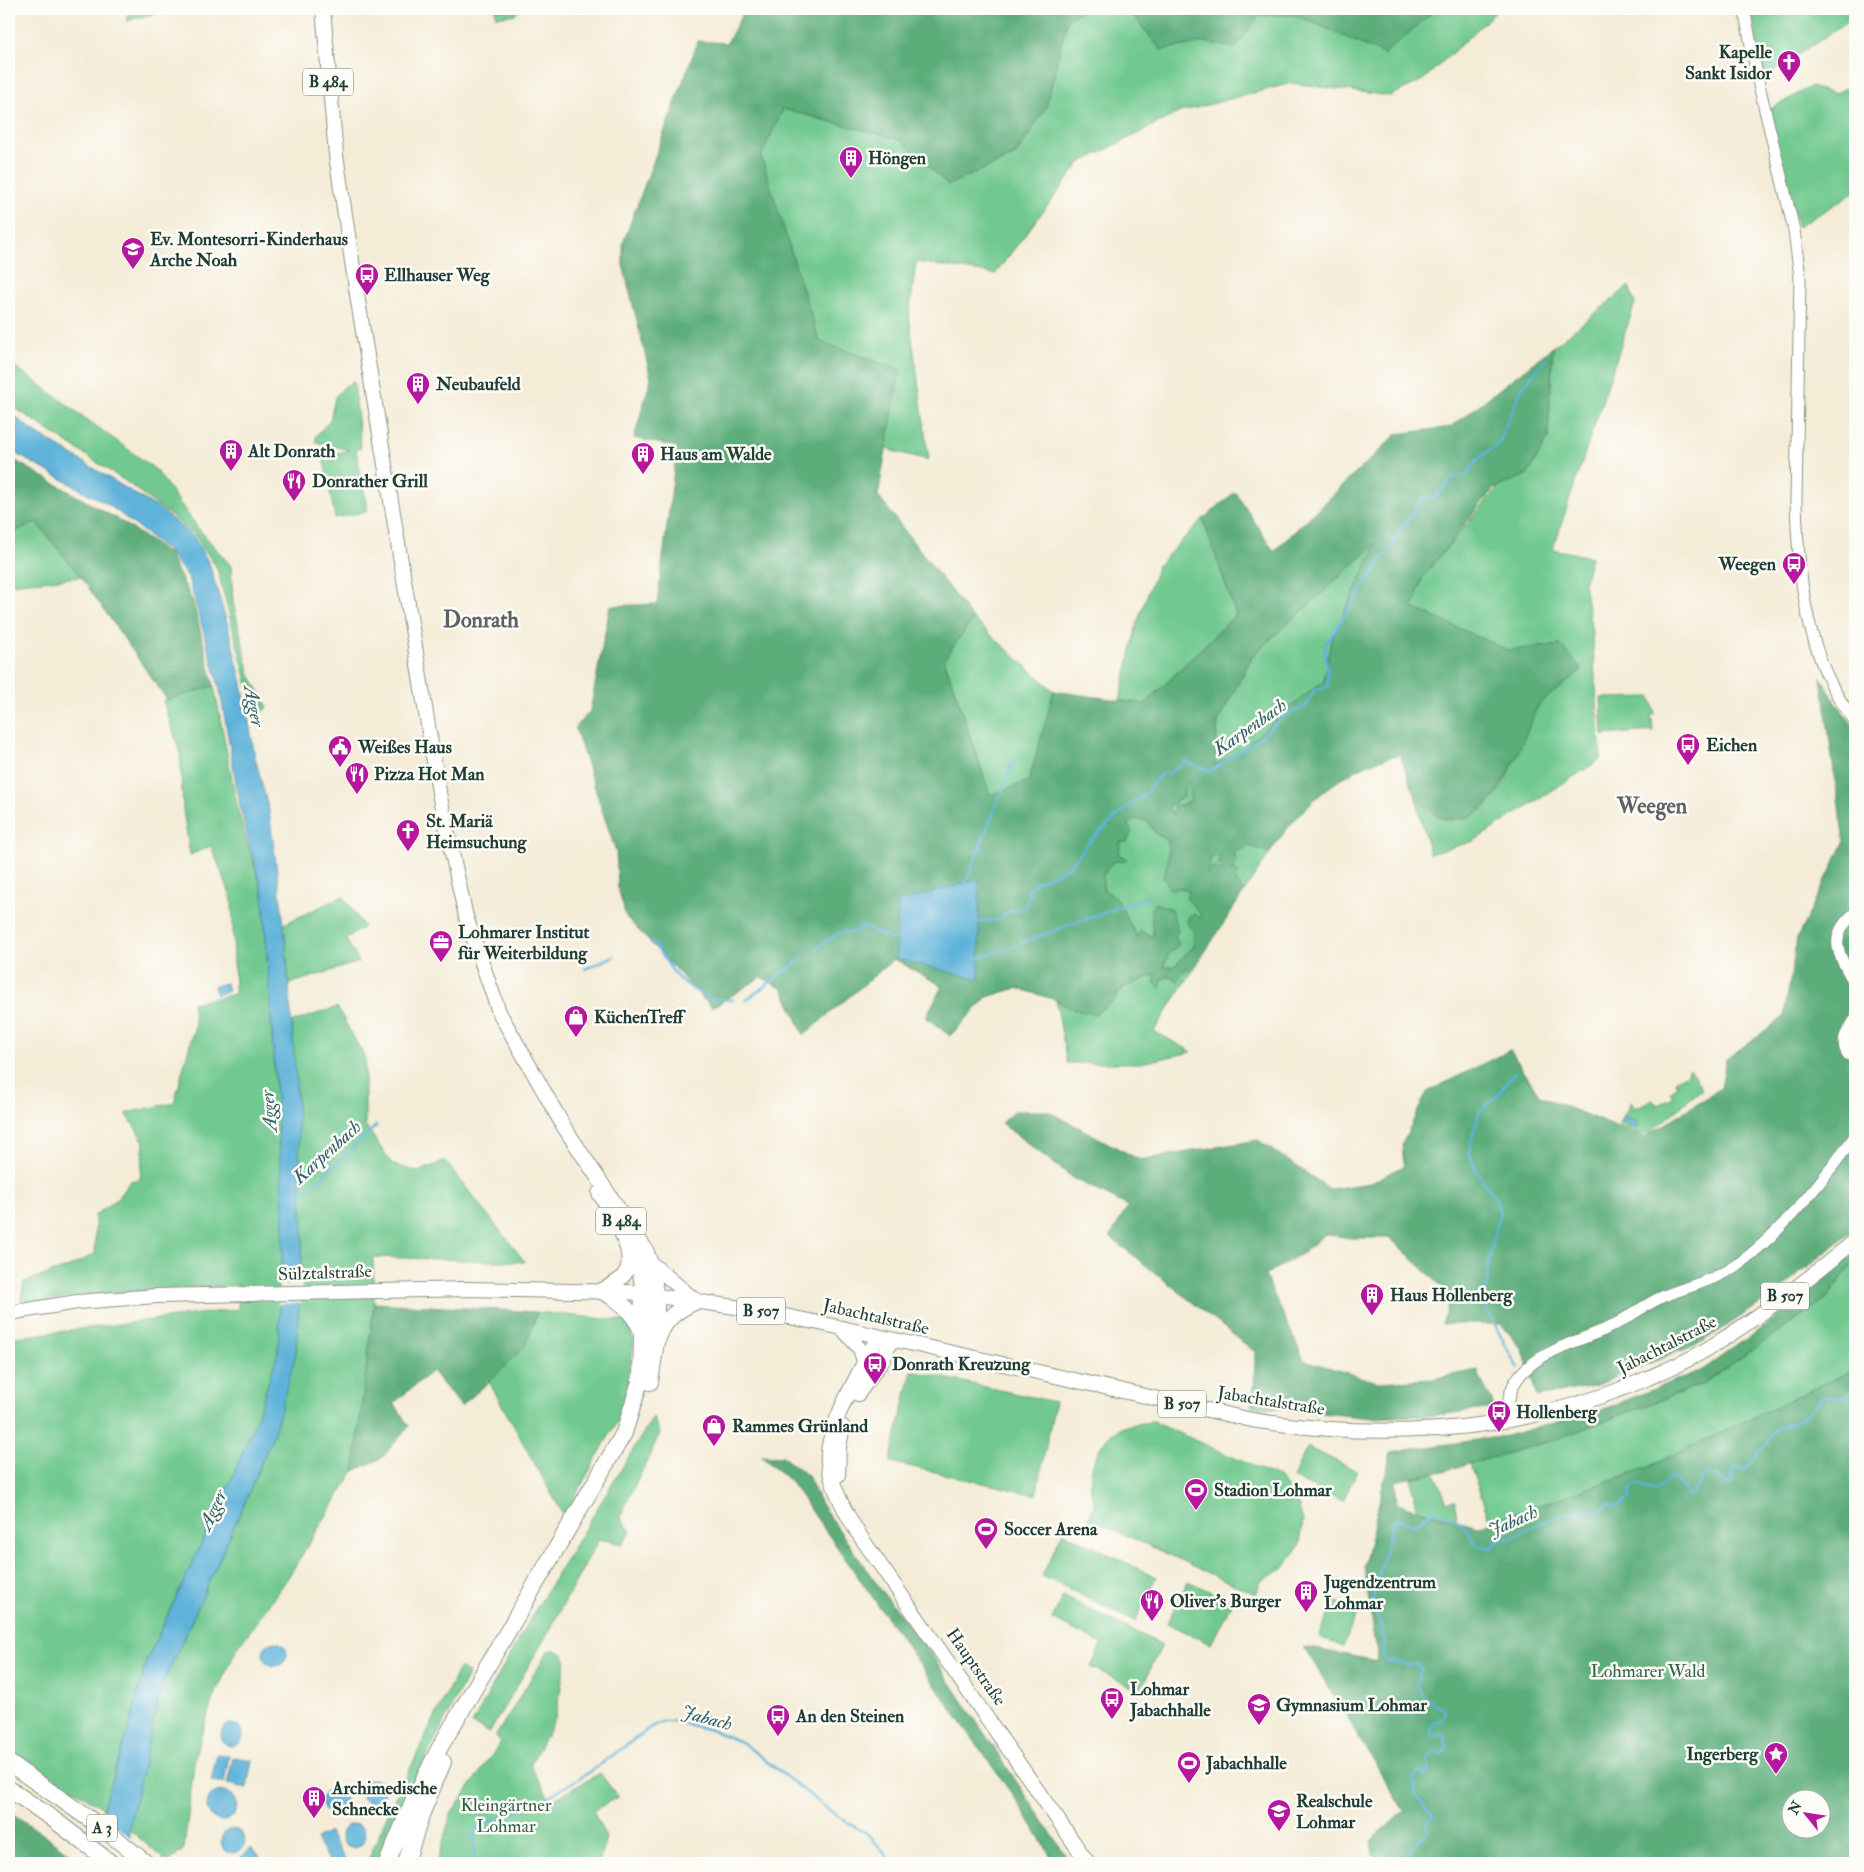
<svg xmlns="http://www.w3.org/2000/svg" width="1864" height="1872" viewBox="0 0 1864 1872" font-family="'IM FELL Double Pica',serif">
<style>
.green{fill:#71c98f;stroke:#488362}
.forest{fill:#5cad7a;stroke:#3e7557;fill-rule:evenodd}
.water{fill:#5eb3da;stroke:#3e7887}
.pier{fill:#f4ecd7}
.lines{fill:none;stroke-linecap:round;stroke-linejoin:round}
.stream{stroke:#5eb3da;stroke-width:2.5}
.minor-casing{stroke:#8a9486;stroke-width:13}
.major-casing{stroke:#8a9486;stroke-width:16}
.highway-casing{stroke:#8a9486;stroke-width:18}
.minor{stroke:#fff;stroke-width:11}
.major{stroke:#fff;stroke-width:14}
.highway{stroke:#fff;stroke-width:16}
.labels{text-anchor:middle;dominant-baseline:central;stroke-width:5;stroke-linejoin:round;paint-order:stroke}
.shield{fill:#fdfcf7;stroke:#62766e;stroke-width:1}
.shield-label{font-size:16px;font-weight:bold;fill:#1f3d34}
.poi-label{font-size:18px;font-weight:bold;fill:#1f3d34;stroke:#fdfcf7;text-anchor:start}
.street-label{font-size:18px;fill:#1f3d34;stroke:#fdfcf7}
.park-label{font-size:18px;fill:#34604b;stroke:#fdfcf7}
.water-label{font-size:19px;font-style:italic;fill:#326066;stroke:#fdfcf7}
.district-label{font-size:22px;font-weight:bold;fill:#5f6068;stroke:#fdfcf7}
</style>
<rect width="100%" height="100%" fill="#fdfcf7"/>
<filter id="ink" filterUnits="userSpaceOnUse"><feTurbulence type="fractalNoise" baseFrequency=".02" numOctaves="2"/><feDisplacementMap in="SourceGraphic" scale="10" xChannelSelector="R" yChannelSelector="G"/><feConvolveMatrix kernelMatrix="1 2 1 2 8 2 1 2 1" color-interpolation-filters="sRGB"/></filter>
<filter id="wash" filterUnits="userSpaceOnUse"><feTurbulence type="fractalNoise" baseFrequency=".0096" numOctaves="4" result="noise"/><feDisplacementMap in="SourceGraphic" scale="20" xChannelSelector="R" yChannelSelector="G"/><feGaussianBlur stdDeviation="1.12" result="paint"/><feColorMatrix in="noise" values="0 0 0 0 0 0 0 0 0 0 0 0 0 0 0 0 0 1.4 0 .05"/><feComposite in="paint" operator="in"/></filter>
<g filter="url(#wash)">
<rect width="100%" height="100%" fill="#f4ecd7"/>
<path class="green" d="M130 9H173L126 21Z
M495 9H520L516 14 496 17Z
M1083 9H1128L1161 50 1204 42 1235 48 1259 15H1296L1384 54 1434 9H1499L1423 80 1390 96 1292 83 1180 112 1080 163 995 274 916 262 909 316 929 460 892 451 885 446 900 370 819 341 761 156 783 109 901 140 948 185 1016 155 1046 107 1067 21Z
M1751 9H1855V17L1764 77Z
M1855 81V192L1798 227 1767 111 1810 87 1836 94Z
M1629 286 1635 303 1553 549 1591 557 1584 583 1592 633 1601 759 1474 841 1430 854 1416 799C1423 805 1435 817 1444 819 1503 828 1516 745 1538 707 1544 695 1570 679 1582 670L1561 645 1508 650 1413 608 1422 578 1498 487 1528 474 1548 438 1553 347Z
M9 362 156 470 198 528 231 566 233 602 250 675 268 707 256 716 217 568 193 533 128 483 9 404Z
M354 382 361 448 356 450 368 511 335 518 323 456 350 450 316 442V436L330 420 335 397 345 386Z
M1203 519 1236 614 1145 704 1120 701 1137 623 1158 565Z
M36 522 81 577 9 584V534Z
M1379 541 1331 641 1324 681 1291 706 1237 754 1214 765 1218 721 1253 655Z
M973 619 1054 691 1029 781 990 795 944 658Z
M214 686 239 815 263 894 284 1222 278 1352 256 1421 233 1476 146 1662 130 1725 103 1808 9 1749V1338L238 1309 240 1285 89 1294 20 1305 24 1282 69 1267 95 1254V1215L116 1200 130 1181 140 1179 144 1142 126 1113 174 1103 195 1025 192 1003 235 994 232 899 211 846 190 855 183 810 180 752 163 701Z
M1651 697 1655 714 1651 715 1654 731 1603 735 1601 698Z
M1191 782V801L1173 808 1175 813 1173 815 1167 807 1183 797 1186 785Z
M1134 819 1148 821 1155 833 1168 841V862L1163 876 1189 892 1186 897 1201 915 1200 919 1189 916 1187 922 1194 933V946L1173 967H1163L1175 937 1171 909 1155 903 1151 910 1153 937H1137L1116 898 1104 890 1102 877 1114 860 1127 858 1119 855C1120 841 1124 829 1134 819Z
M1250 846 1270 853 1244 892 1229 872 1211 867 1210 874 1206 875 1212 856H1220Z
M343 896 364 927 346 939 359 962 289 984 284 924Z
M1186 969 1192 972 1154 1031 1192 1052 1141 1063H1067L1056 1000 1074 1010 1112 1002 1123 988 1156 974 1163 979Z
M337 1007 365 1058V1125L392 1164 418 1172 445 1161 525 1262 373 1257 374 1303 354 1471 287 1579 237 1649 212 1701 195 1757 184 1849 168 1863 129 1829 161 1688 246 1500 275 1430 295 1353 303 1237 292 1022Z
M1690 1069 1702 1089 1654 1129 1642 1136 1618 1126 1631 1102 1635 1108 1652 1100 1658 1105 1673 1097 1670 1092 1678 1086 1675 1081 1688 1073 1687 1071Z
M1855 1260V1369L1646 1468 1490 1522 1470 1464 1551 1441 1703 1384 1827 1298Z
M537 1312 626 1321 634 1341 623 1411 564 1516 489 1382 526 1345Z
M912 1371 1055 1402 1036 1495 890 1462Z
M653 1417 660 1433 620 1517 631 1531 622 1544 599 1539 545 1638 489 1733 472 1724 525 1627Z
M1154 1422 1280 1478 1295 1496 1303 1520 1300 1545 1283 1569 1261 1581 1255 1594 1088 1518 1095 1505C1085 1481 1092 1450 1113 1433 1123 1424 1141 1423 1154 1422Z
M1307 1447 1357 1471 1343 1501 1293 1478Z
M1434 1473 1447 1502 1456 1500 1455 1519 1416 1509 1411 1478Z
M1063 1532 1156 1577 1135 1621 1042 1576Z
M1188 1581 1232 1602 1211 1644 1167 1623Z
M1063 1596 1162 1645 1140 1691 1091 1667 1102 1644 1052 1619Z
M1334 1601 1358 1611 1343 1647 1319 1637Z
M555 1650 564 1655 566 1660 555 1719 530 1765 551 1801 600 1773 618 1797 593 1811 606 1838 599 1863H437L451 1814 501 1742 495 1737 548 1651Z
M459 1668 469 1673 393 1822 379 1863H367L386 1818Z"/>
<path class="forest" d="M745 9H1083L1067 21 1046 107 1016 154 948 185 901 140 783 109 761 156 819 341 900 370 878 496 973 619 944 659 990 795 1029 781 1054 691 1145 704 1236 615 1203 519 1235 492 1274 551 1397 434 1451 427 1553 347 1548 438 1528 474 1493 489 1422 578 1413 608 1508 650 1561 645 1582 670 1538 705 1515 760 1493 799 1471 817 1443 819 1416 799 1400 755C1345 765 1300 806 1270 853L1250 846 1234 852 1236 861 1234 869 1218 865 1220 856H1212L1206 874H1210L1211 867 1229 872 1234 870 1239 873 1234 877 1244 892 1192 972 1186 969 1178 981 1168 976 1163 979 1160 988 1155 984V974L1123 988 1112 1002 1095 1014 1074 1010 1056 1000 1017 988 987 997 950 1036 926 1017 942 986 894 959 804 1035 783 989 761 977 712 1008 626 917 618 888 616 852 575 728 590 711 610 606 657 604 677 447 634 438 651 378 623 265V243L698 41 727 43ZM1377 543 1331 641 1324 681 1291 706 1237 754 1214 765 1218 721 1253 655ZM1190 782 1189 794 1191 801 1184 805H1174L1173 815 1167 807 1183 797 1186 785ZM1134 819 1148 821 1155 833 1168 841V862L1163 876 1169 889 1184 888 1189 892 1186 897 1201 915 1200 919 1195 914 1189 916 1187 922 1194 933V946L1174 967H1163L1169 954 1179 944 1175 937 1178 931 1171 909 1155 903 1151 909 1153 937 1140 930 1137 937 1116 898 1104 890 1102 877 1114 861 1124 862 1127 858 1119 855 1120 842H1127L1132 832 1128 825Z
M1128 9H1434L1435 10 1384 54 1296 15 1259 16 1235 48 1204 42 1161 50Z
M9 457 124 523 169 554 193 602 214 686 167 700 81 577 36 522 9 534Z
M1821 677 1835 701 1855 728V1229L1766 1300 1704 1341 1594 1386 1537 1397 1523 1350 1501 1324H1442L1452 1296 1390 1238H1351L1325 1234 1303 1253 1265 1275 1304 1360 1378 1382 1432 1379 1478 1370C1480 1384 1491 1393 1494 1408L1436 1415 1372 1418 1251 1406 1254 1394 1255 1352 1110 1237 1128 1206 1073 1178 1001 1123 1014 1111H1048L1140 1160 1258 1140 1330 1189 1370 1183 1404 1166 1402 1144 1427 1092 1510 1050 1540 1096 1643 1138 1721 1088 1726 1059 1784 1017 1797 938 1844 843Z
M1855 1254V1260L1827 1298 1703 1384 1551 1441 1444 1471 1395 1481 1397 1504 1478 1527 1646 1468 1855 1369V1863H1375L1372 1840 1404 1811 1304 1647 1378 1661 1364 1566 1391 1452 1506 1436 1599 1411 1704 1369 1781 1314ZM1792 1800H1822V1830H1792Z
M374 1303 537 1312 526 1345 489 1382 461 1406 432 1371 394 1403 409 1426 382 1458 354 1471Z
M761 1456 783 1457 808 1476 821 1504 883 1593 928 1649 1071 1863H1055L1019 1804 791 1482Z
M9 1811 85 1863H9Z"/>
<path class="water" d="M9 412 33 431 158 508 193 536 209 563 228 626 242 683 255 757 269 811 284 924 296 1078 303 1237 296 1353 275 1430 246 1500 161 1688 129 1829 135 1863H94L103 1808 130 1725 146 1662 233 1476 256 1421 278 1352 284 1222 263 894 242 816 219 686 188 577 166 549 109 505 9 450Z
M979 879V979L896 959 898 902Z
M226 983 228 991 216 995 214 986Z
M1625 1116 1638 1122V1127L1636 1129 1622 1121Z
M263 1654a12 12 0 1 1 24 0a12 12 0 1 1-24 0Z
M221 1735a11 11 0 1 1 22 0a11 11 0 1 1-22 0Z
M217 1754 229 1756 224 1783 211 1781Z
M233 1757 252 1760 247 1788 227 1784Z
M360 1791a12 12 0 1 1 24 0a12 12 0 1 1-24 0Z
M321 1801a12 12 0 1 1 24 0a12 12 0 1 1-24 0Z
M207 1806a15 15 0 1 1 30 0a15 15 0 1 1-30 0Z
M341 1836a12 12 0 1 1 24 0a12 12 0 1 1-24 0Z
M221 1841a12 12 0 1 1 24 0a12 12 0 1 1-24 0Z
M329 1832 347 1863H330L316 1839Z
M251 1848 265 1863H246L240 1858Z"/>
<path class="pier" d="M279 1284H302L301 1303 278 1304Z
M99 1813 134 1840 138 1863H91Z"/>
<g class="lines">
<path class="stream" d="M966 882 1013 762
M977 922 999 920 1006 913 1026 907 1029 889 1036 882 1069 867 1091 840 1126 808 1148 792 1151 785 1163 773H1169L1185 762 1211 771 1255 741 1285 715 1306 707 1314 690 1328 686 1325 645 1424 496 1435 498 1453 477 1468 474 1476 461 1499 443 1522 387 1546 359
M652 941 677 977 694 990 711 999 733 1000
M816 948 841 932H852L863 926 891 939 898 940
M979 958 1150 896
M585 969 614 956
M746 1000 803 958
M1514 1072 1497 1096 1479 1112 1469 1151 1475 1169 1495 1197 1500 1213 1487 1269 1488 1286 1484 1296 1487 1310 1518 1369
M299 1196 312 1187 376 1126
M475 1863 473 1832 482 1825 532 1806 590 1772 651 1727 663 1721H676L714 1731 743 1743 829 1810 871 1837 892 1863
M1407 1863 1411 1848 1428 1831 1427 1823 1434 1815 1415 1796 1414 1776 1419 1772 1425 1777 1430 1772 1428 1759 1433 1753H1443L1447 1746 1444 1734 1432 1736 1431 1730 1435 1721H1442L1445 1709 1424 1698 1417 1685 1421 1668 1415 1663 1409 1665 1387 1661 1383 1655C1385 1636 1383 1623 1371 1607L1392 1523 1397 1519 1414 1526 1433 1510C1443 1514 1454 1517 1462 1524 1476 1536 1465 1545 1491 1548L1503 1537 1510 1538C1537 1526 1567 1506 1598 1512L1610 1504 1618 1506 1630 1498 1631 1489 1639 1485 1657 1490 1668 1478 1673 1477 1690 1496 1706 1475 1717 1477 1728 1485 1732 1483V1474L1737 1467 1746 1469C1755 1453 1770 1443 1777 1427 1801 1424 1808 1414 1823 1396L1844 1398 1855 1388"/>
</g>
</g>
<g filter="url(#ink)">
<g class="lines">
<g class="minor-casing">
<path id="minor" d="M1744 9 1759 85 1794 230 1800 278 1796 501C1798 576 1806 661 1855 721
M1855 913C1825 937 1840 957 1855 984
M1855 1020C1847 1032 1840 1039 1847 1054L1855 1057
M1509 1420C1500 1361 1563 1348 1606 1329 1626 1320 1642 1306 1662 1297 1688 1286 1718 1280 1741 1262 1783 1231 1824 1179 1855 1136"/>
</g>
<g class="major-casing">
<path id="major" d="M323 9 336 155 358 301 440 798 466 917 499 1012 564 1127 646 1250 654 1272 656 1295
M599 1193C610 1211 640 1256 624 1275 619 1282 610 1286 602 1290
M632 1247 639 1266 643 1294
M651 1263 696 1301
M9 1313 77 1302 157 1296 468 1289 629 1292 750 1309 824 1324 1252 1420C1386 1441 1523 1433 1648 1378 1670 1368 1693 1359 1712 1346 1763 1315 1809 1278 1855 1241
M842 1328 860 1349 865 1364
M878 1336C863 1367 824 1429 828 1463 832 1487 845 1512 858 1533L1088 1863
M858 1394 884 1358 891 1339
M838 1475 839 1446 843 1427"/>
</g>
<g class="highway-casing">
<path id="highway" d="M601 1291C620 1299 633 1312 642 1331
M658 1338C665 1318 678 1309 697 1301
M650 1382 656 1342V1295
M9 1763 104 1829 146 1863
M9 1789 53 1819 111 1863
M387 1863 414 1799 440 1747 624 1433 641 1378 643 1294
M406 1863 421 1815 443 1762"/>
</g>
<use href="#minor" class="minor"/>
<use href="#major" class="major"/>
<use href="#highway" class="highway"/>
</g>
</g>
<defs>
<g id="church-pin" transform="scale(1.25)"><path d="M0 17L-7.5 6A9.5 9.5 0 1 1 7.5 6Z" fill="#b5179e" stroke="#fdfcf7"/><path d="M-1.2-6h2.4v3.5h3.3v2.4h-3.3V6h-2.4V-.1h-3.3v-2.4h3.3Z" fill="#fff"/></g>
<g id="building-pin" transform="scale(1.25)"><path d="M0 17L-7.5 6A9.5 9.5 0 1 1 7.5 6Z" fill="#b5179e" stroke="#fdfcf7"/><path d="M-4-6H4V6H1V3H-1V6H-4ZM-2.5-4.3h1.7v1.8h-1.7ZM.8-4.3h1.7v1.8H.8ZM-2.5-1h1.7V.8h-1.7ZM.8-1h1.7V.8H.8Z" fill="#fff"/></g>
<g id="school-pin" transform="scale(1.25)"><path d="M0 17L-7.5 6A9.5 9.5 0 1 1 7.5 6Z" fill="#b5179e" stroke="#fdfcf7"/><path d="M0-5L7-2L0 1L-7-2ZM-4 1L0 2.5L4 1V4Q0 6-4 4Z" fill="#fff"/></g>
<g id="bus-pin" transform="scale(1.25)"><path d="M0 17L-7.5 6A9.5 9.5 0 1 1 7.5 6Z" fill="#b5179e" stroke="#fdfcf7"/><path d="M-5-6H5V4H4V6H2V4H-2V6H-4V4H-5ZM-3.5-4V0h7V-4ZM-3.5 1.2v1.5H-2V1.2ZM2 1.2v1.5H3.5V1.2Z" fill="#fff"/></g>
<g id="restaurant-pin" transform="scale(1.25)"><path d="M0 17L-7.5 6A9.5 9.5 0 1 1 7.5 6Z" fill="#b5179e" stroke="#fdfcf7"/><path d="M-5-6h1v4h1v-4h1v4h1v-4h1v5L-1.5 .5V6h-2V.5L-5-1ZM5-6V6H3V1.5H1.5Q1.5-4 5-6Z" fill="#fff"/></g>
<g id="civic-pin" transform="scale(1.25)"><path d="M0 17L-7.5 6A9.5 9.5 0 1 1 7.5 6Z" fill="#b5179e" stroke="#fdfcf7"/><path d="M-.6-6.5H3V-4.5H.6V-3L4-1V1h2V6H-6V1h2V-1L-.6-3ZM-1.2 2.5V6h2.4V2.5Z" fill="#fff"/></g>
<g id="office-pin" transform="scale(1.25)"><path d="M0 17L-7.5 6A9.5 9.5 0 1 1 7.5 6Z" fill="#b5179e" stroke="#fdfcf7"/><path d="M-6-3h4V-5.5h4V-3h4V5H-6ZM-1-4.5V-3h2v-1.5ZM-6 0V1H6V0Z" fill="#fff"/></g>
<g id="shop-pin" transform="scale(1.25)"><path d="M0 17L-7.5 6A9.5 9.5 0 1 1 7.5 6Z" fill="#b5179e" stroke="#fdfcf7"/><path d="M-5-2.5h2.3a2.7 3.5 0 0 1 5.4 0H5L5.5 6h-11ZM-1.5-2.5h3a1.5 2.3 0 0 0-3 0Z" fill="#fff"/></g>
<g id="stadium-pin" transform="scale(1.25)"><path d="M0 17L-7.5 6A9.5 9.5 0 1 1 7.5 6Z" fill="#b5179e" stroke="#fdfcf7"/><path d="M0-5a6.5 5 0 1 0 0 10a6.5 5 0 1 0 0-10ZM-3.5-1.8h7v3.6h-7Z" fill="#fff"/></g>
<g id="sight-pin" transform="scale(1.25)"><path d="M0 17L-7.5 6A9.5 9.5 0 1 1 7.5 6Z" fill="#b5179e" stroke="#fdfcf7"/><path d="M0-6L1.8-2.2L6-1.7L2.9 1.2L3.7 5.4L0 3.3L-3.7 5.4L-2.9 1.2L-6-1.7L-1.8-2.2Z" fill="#fff"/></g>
</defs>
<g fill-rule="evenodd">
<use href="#church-pin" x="1789" y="62"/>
<use href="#building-pin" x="851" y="158"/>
<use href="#school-pin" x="133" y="249"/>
<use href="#bus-pin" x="367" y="275"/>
<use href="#building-pin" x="418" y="384"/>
<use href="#building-pin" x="231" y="451"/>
<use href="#building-pin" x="643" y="454"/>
<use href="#restaurant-pin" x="294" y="481"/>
<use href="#bus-pin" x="1794" y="564"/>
<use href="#bus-pin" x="1688" y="745"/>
<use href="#civic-pin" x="340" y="747"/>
<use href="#restaurant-pin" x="357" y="774"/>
<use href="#church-pin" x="408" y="831"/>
<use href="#office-pin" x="441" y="942"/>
<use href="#shop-pin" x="576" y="1017"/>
<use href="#building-pin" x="1372" y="1295"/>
<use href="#bus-pin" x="875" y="1364"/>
<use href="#bus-pin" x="1499" y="1412"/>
<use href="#shop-pin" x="714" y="1426"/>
<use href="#stadium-pin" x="1196" y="1490"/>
<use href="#stadium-pin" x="986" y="1529"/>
<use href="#building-pin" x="1306" y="1592"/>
<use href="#restaurant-pin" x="1152" y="1601"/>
<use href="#bus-pin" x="1112" y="1699"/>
<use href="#school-pin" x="1259" y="1705"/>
<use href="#bus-pin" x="778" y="1716"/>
<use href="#sight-pin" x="1776" y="1754"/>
<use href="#stadium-pin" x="1189" y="1763"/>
<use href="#building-pin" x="314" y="1798"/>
<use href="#school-pin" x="1279" y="1811"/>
</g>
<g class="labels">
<g class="shield">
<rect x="303" y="68.5" width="50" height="27" rx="4"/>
<rect x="596" y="1207.5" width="50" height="27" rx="4"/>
<rect x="1761" y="1282.5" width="48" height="27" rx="4"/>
<rect x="737" y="1297.5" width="48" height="27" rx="4"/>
<rect x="1158" y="1390.5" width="48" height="27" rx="4"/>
<rect x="87" y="1814.5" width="30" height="27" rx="4"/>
</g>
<g class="shield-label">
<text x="328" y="82">B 484</text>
<text x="621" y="1221">B 484</text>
<text x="1785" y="1296">B 507</text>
<text x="761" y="1311">B 507</text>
<text x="1182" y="1404">B 507</text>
<text x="102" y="1828">A 3</text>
</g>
<g class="poi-label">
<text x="1772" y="52" text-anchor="end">Kapelle<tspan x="1772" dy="21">Sankt Isidor</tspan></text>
<text x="868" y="158">Höngen</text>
<text x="150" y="239">Ev. Montesorri-Kinderhaus<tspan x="150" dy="21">Arche Noah</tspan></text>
<text x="384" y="275">Ellhauser Weg</text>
<text x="436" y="384">Neubaufeld</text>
<text x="248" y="451">Alt Donrath</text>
<text x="660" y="454">Haus am Walde</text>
<text x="312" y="481">Donrather Grill</text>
<text x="1776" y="564" text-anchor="end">Weegen</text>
<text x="1706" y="745">Eichen</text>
<text x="358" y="747">Weißes Haus</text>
<text x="374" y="774">Pizza Hot Man</text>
<text x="426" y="821">St. Mariä<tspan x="426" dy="21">Heimsuchung</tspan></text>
<text x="458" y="932">Lohmarer Institut<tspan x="458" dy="21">für Weiterbildung</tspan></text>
<text x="594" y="1017">KüchenTreff</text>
<text x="1390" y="1295">Haus Hollenberg</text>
<text x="892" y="1364">Donrath Kreuzung</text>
<text x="1516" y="1412">Hollenberg</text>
<text x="732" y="1426">Rammes Grünland</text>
<text x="1214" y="1490">Stadion Lohmar</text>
<text x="1004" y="1529">Soccer Arena</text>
<text x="1324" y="1582">Jugendzentrum<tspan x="1324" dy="21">Lohmar</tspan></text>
<text x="1170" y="1601">Oliver's Burger</text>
<text x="1130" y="1689">Lohmar<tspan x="1130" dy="21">Jabachhalle</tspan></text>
<text x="1276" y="1705">Gymnasium Lohmar</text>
<text x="796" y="1716">An den Steinen</text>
<text x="1758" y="1754" text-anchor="end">Ingerberg</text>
<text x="1206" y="1763">Jabachhalle</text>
<text x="332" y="1788">Archimedische<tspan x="332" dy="21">Schnecke</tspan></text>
<text x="1296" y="1801">Realschule<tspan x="1296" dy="21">Lohmar</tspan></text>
</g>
<g class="street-label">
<text transform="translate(325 1273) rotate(-2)">Sülztalstraße</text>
<text transform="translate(876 1317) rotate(13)">Jabachtalstraße</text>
<text transform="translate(1667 1345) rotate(-27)">Jabachtalstraße</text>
<text transform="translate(1271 1401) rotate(9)">Jabachtalstraße</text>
<text transform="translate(976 1667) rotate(55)">Hauptstraße</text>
</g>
<g class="park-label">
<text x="1648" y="1671">Lohmarer Wald</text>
<text x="506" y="1805">Kleingärtner<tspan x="506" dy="21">Lohmar</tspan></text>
</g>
<g class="water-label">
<text transform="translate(254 706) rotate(79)">Agger</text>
<text transform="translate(1250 727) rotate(-35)">Karpenbach</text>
<text transform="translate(269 1111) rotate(-95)">Agger</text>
<text transform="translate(327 1152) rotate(-42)">Karpenbach</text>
<text transform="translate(213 1510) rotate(-65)">Agger</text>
<text transform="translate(1513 1521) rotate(-24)">Jabach</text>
<text transform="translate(707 1718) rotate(15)">Jabach</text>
</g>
<g class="district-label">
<text x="481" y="620">Donrath</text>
<text x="1652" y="806">Weegen</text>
</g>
</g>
<rect width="1864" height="1872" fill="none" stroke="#fdfcf7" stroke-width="30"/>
<g transform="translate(1806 1814) rotate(300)"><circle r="24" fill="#fdfcf7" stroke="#a4b0a9"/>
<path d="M0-4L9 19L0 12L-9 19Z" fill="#b5179e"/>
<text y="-8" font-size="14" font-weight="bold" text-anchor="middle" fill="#1f3d34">N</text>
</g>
</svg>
